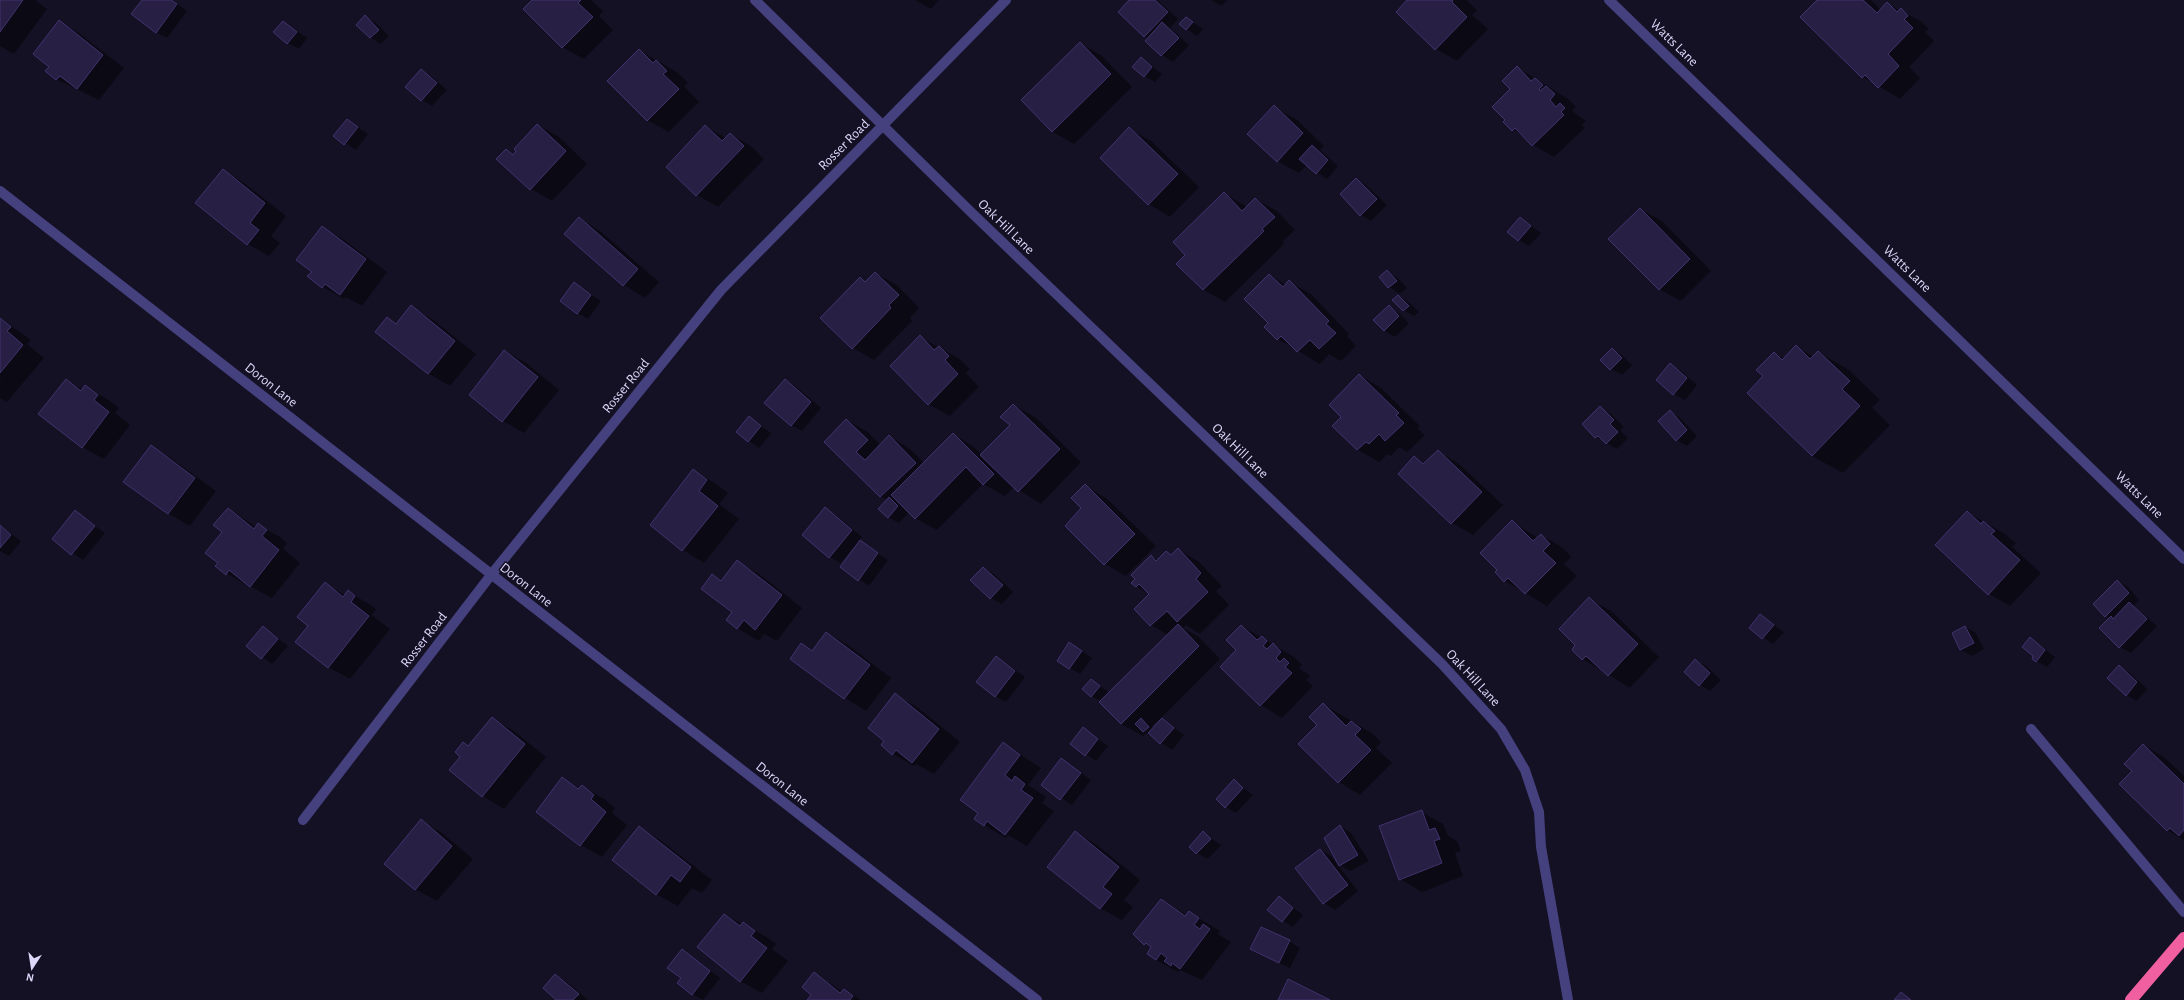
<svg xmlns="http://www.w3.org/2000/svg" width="2184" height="1000" viewBox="0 0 2184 1000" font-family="'Alegreya Sans',sans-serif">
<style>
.shadow{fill:#0007;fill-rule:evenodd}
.building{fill:#281f44;stroke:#41336e}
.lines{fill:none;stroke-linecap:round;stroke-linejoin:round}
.minor{stroke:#45417f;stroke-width:10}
.highway{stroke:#f05fa0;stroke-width:12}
.labels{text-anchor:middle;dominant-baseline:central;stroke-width:3;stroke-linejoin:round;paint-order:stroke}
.street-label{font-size:14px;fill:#ded9fb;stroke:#151125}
</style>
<rect width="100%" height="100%" fill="#151125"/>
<path class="shadow" d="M0 0H35L47 9 14 54 0 46Z
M143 0H172L187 11 167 38 156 32Z
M534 0H591L603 11 599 16 613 30 584 59 562 47Z
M915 0H939L931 9Z
M1130 0H1157L1178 19 1170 28 1189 45 1173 62 1162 55 1146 41 1148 39 1119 12Z
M1211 0H1227L1222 6Z
M1409 0H1466L1477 10 1472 15 1488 29 1457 61 1436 49Z
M1818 0H1871L1881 10 1887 4 1922 22 1929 29 1925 32 1934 41 1909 67 1920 78 1900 99 1863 77Z
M366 17 376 23 389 36 381 44 371 38 358 25Z
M1186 18 1203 29 1197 36 1180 24Z
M59 21 80 34 124 68 99 100 56 79Z
M283 22 307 38 299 49 288 43Z
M1080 43 1102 56 1132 87 1074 144 1053 132 1022 100Z
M639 50 678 73 688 83 684 86 699 102 669 132 647 120Z
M1141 58 1162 74 1155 82 1144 76Z
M1517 67 1568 99 1576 107 1572 111 1586 121 1582 125 1585 128 1554 157 1533 145 1505 122Z
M421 71 432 77 447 90 432 106 422 100Z
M1274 107 1296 119 1324 146 1320 150 1338 166 1327 179 1307 165 1299 173 1277 161Z
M347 120 368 134 356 150 334 136Z
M538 125 559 137 587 164 552 201 531 189 506 150 514 155Z
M705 126 726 138 730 134 752 147 764 159 718 207 697 195Z
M1129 129 1151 141 1199 187 1170 217 1149 204 1101 158Z
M223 170 244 183 286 216 271 236 280 243 269 256 248 244Z
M1357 179 1367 186 1387 205 1371 221 1361 215Z
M1224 193 1247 207 1255 199 1277 211 1295 230 1283 241 1284 244 1225 302 1204 290 1178 264 1187 255Z
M1640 209 1662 221 1711 271 1681 301 1659 289Z
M579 218 600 231 659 282 645 298 624 285 565 234Z
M1520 218 1541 233 1529 246 1518 240Z
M322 227 344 240 387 272 362 306 346 297 344 299 323 287 313 271Z
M1388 272 1398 278 1407 288 1400 294 1389 287 1380 278Z
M875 273 897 285 919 308 910 318 912 321 874 360 853 348 860 278 866 282Z
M1270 275 1286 285 1289 282 1311 294 1349 334 1347 336 1356 346 1341 361 1329 354 1320 364 1278 339 1270 323Z
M574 283 601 301 588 319 578 313Z
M1398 296 1409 302 1419 312 1414 316 1404 310Z
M411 307 432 319 476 354 450 386 429 374 376 332 387 318 397 324Z
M1389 307 1399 313 1409 323 1395 337 1385 331 1375 320Z
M1 319 31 340 27 344 44 358 7 402 0 398Z
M920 337 960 359 970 369 966 373 979 387 950 416 928 404Z
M1796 347 1814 357 1818 352 1849 370 1880 400 1872 407 1890 425 1843 473 1812 456 1764 376 1774 353 1784 359Z
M1612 349 1622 355 1632 365 1622 375 1611 369 1601 360Z
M505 351 526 363 559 390 524 433 503 421Z
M1671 365 1681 371 1697 385 1685 400 1674 394 1658 380Z
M1359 375 1381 388 1420 426 1417 428 1425 435 1407 452 1399 447 1391 456 1388 454 1379 462 1358 450 1334 426 1342 417Z
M66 380 83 390 85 387 107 399 119 408 115 413 130 425 104 459 82 447Z
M785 380 796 387 821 408 802 431 791 425Z
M1013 405 1035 417 1081 462 1041 504 1014 487 1005 496 983 484 937 530 915 518 909 512 899 523 888 517 887 500 880 496 825 442 846 420 868 432 880 445 889 436 910 449 924 463 953 434 974 447 982 455 1011 425Z
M1600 408 1611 414 1624 427 1620 430 1628 438 1617 449 1596 437 1583 424Z
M1670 412 1680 418 1697 436 1687 446 1676 440Z
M749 418 771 433 759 448 737 432Z
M151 447 172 459 216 491 190 526 169 514 125 481Z
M1438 451 1459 464 1503 505 1473 535 1452 523 1414 457 1425 464Z
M693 471 715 483 728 493 719 504 739 519 704 563 683 550 651 525Z
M1085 486 1106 498 1156 546 1126 576 1105 564Z
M228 509 257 527 258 525 280 537 287 543 283 549 300 563 272 598 227 574 219 563Z
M825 509 836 515 862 537 859 541 888 560 869 586 841 567 855 548 854 547 840 563 830 557Z
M75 512 105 533 83 560 53 539Z
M1967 512 2005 534 2016 543 2012 547 2041 573 2010 606 1989 594Z
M1512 522 1538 538 1541 535 1563 548 1571 557 1564 564 1577 576 1547 606 1505 581 1499 570Z
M0 526 21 541 9 556 0 551Z
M1178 549 1199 562 1222 586 1216 591 1229 605 1200 634 1186 625 1183 628 1199 637 1220 659 1161 718 1184 735 1172 750 1146 733 1143 736 1121 724 1101 701 1091 696V680L1110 693 1168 635 1151 625 1135 609 1150 594 1136 586 1151 556 1158 560 1167 552 1172 555ZM1161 718 1162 719 1154 728 1152 726Z
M738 562 759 574 802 608 777 641 764 634 759 641 737 628 733 612 713 575 723 581Z
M983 568 994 574 1013 592 1002 604 991 598 972 580Z
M2117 581 2128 587 2139 600 2133 606 2157 626 2131 653 2120 647 2110 619 2094 604Z
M325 584 345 595 348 592 369 604 376 609 372 615 390 629 350 679 328 667 310 626Z
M1589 599 1611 611 1659 657 1630 688 1583 659 1573 650 1577 645Z
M1760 615 1784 632 1773 644 1750 628Z
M1242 626 1294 657 1302 665 1299 668 1310 676 1306 680 1313 686 1282 718 1261 705 1221 667 1238 649Z
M1965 627 1976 633 1984 649 1972 656 1961 650 1953 633Z
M263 628 288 646 272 664 247 645Z
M827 633 848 645 891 678 866 711 845 698 792 658 802 645 813 651Z
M2030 639 2055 657 2047 667 2036 661Z
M1070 643 1092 658 1080 674 1070 668Z
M997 657 1025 677 1006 702 995 696Z
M1695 660 1706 666 1721 680 1710 691 1700 685Z
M2119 666 2130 673 2147 689 2137 701 2126 695Z
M895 695 917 707 960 742 934 774 916 764 914 766 893 754 885 741Z
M1323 704 1373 734 1381 742 1376 748 1392 763 1360 795 1339 782 1300 744 1318 725Z
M492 719 514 731 546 757 504 809 483 796 451 770Z
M1084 729 1108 746 1096 761 1072 744Z
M1004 744 1041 768 1028 785 1046 797 1042 803 1054 811 1027 846 1008 835 1006 838 984 825 980 813Z
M2144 745 2165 758 2184 776V840L2167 830 2133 771Z
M1062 759 1091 780 1072 805 1042 785Z
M562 778 580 789 582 786 604 799 615 808 612 813 627 825 602 857 581 845Z
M1234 781 1253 795 1236 813 1226 807Z
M1421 812 1443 824 1448 836 1457 841 1461 851 1455 853 1463 876 1422 892 1400 879Z
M421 821 442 833 473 859 437 901 415 889Z
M1340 826 1351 833 1369 861 1350 871 1339 865Z
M639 827 660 840 712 880 702 893 692 888 678 906 656 894Z
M1076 833 1097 845 1140 880 1124 900 1133 907 1122 920 1100 908Z
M1203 833 1221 845 1208 859 1197 853Z
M1320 850 1331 856 1358 891 1335 910 1324 903 1296 868Z
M1279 897 1303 915 1293 927 1283 921Z
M1161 900 1187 915 1189 912 1210 925 1220 931 1218 934 1231 942 1202 980 1180 970 1178 972 1156 960 1152 948 1134 934Z
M725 915 765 936 776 944 772 949 788 961 762 993 740 981Z
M1289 941 1300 948 1290 968 1262 955Z
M682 950 720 978 703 1000 692 994 682 978Z
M814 973 843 992 844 990 861 1000H808L812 995Z
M555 975 566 981 588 1000H558Z"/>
<path class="building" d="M0 0H23L0 32Z
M142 0H171L177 4 156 33 131 14Z
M532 0H581L578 3 593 17 562 48 523 9Z
M1129 0H1155L1168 12 1144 37 1118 12Z
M1407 0H1453L1452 2 1467 17 1435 50 1396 12Z
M1817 0H1863L1877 13 1887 2 1897 12 1901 8 1908 16 1904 19 1913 28 1888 54 1899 66 1878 88 1865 75 1862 78 1800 17Z
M365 15 379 30 370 38 356 25Z
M1186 17 1193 22 1186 30 1179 24Z
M59 20 103 55 77 89 60 76 56 80 45 71 49 67 33 54Z
M283 21 297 32 287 44 273 32Z
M1162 22 1179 38 1161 56 1145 41Z
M1080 42 1111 74 1052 132 1021 100Z
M639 49 653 63 656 60 667 71 663 74 679 89 647 121 607 81Z
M1141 57 1152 67 1144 77 1132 67Z
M1517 66 1531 81 1535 78 1543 85 1539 89 1540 91 1546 86 1555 94 1550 100 1556 107 1560 103 1565 108 1561 112 1564 115 1532 146 1515 128 1512 131 1503 122 1505 120 1492 107 1510 89 1502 81Z
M421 69 437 83 421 101 405 87Z
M1274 105 1303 133 1277 162 1247 134Z
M347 119 358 127 344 145 333 136Z
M537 124 566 151 530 190 496 159 506 149 513 155 516 151 514 149Z
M705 125 722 141 730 133 744 146 696 196 666 167Z
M1129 127 1178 174 1148 205 1100 158Z
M1312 145 1328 160 1316 174 1299 159Z
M223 169 265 203 250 223 259 230 247 245 195 203Z
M1356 178 1377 199 1360 216 1340 194Z
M1224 192 1242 211 1255 198 1275 217 1262 229 1264 231 1203 290 1176 264 1185 255 1173 242Z
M1640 208 1690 259 1659 290 1608 239Z
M579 217 638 269 623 286 564 234Z
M1520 217 1531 226 1518 241 1507 232Z
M322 226 366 259 340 295 325 284 322 288 307 276 312 272 296 260Z
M1387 270 1397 281 1388 288 1379 277Z
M875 272 899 295 889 305 891 308 852 349 820 318 860 277 865 282Z
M1269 274 1283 287 1289 280 1329 321 1326 324 1336 333 1319 349 1310 340 1297 352 1281 336 1277 340 1264 327 1268 323 1244 299Z
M574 282 591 295 577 314 560 301Z
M1398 295 1409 306 1403 311 1392 300Z
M411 305 455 341 428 374 375 332 387 317 396 324Z
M1389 305 1399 316 1384 331 1373 320Z
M0 318 11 327 7 331 23 345 0 373Z
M920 335 934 350 939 346 949 356 945 360 958 374 928 405 890 366Z
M1796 345 1810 359 1818 351 1850 381 1842 389 1860 406 1812 456 1747 393 1763 376 1756 370 1774 352 1782 360Z
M1612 348 1622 358 1610 370 1600 360Z
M504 350 538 377 502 422 469 395Z
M1670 363 1687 378 1673 395 1656 380Z
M1359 374 1399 413 1396 415 1404 423 1385 441 1379 434 1369 444 1366 442 1357 450 1332 426 1341 417 1329 405Z
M66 379 81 391 85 385 98 395 94 400 109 412 82 448 38 414Z
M785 379 811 402 791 426 764 403Z
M1013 404 1060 449 1018 492 980 455 1010 425 1000 417Z
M1600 406 1614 420 1610 424 1618 432 1606 444 1598 436 1595 438 1582 424Z
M1670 410 1687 430 1676 441 1658 421Z
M749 416 761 426 748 442 736 432Z
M846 419 868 440 856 452 865 460 889 435 916 463 880 497 824 442Z
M953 433 994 474 983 485 966 467 915 519 891 495Z
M151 445 195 478 168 514 123 482Z
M1438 450 1482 492 1451 524 1398 474 1414 456 1423 464Z
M693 469 707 480 699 491 718 506 682 551 650 525Z
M1085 484 1135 534 1104 565 1065 526 1081 508 1071 498Z
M889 497 898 506 888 518 878 509Z
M825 507 852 530 829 558 802 535Z
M228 508 254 529 258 523 267 530 262 536 279 550 250 587 229 570 226 575 215 566 218 563 205 553 222 532 213 525Z
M75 510 95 526 71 555 52 539Z
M1967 511 1981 524 1983 521 1995 531 1991 534 2020 560 1988 595 1935 545Z
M1512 520 1533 541 1541 534 1550 544 1543 551 1556 563 1525 594 1508 578 1504 582 1495 572 1497 570 1480 553Z
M0 525 11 535 0 548Z
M860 540 878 553 858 581 840 567Z
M1178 548 1201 573 1196 579 1208 592 1177 622 1167 611 1150 626 1134 609 1149 594 1139 584 1136 587 1131 583 1135 579 1131 575 1151 555 1156 561 1166 551 1171 555Z
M737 560 782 595 755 630 744 620 737 629 726 620 732 612 701 589 712 574 721 581Z
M983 567 1003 585 990 599 970 580Z
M2117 580 2129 593 2105 617 2093 604Z
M325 582 343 597 348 590 355 596 351 602 369 616 328 668 295 642 308 626 297 617Z
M1589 597 1638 644 1608 676 1586 656 1582 660 1572 650 1575 645 1559 629Z
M2129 602 2147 619 2119 648 2099 628 2111 616 2113 619Z
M1760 614 1774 625 1762 639 1749 628Z
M1178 624 1199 646 1121 724 1099 702Z
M1241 625 1257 640 1262 636 1267 641 1263 646 1267 649 1273 643 1281 652 1276 658 1280 662 1284 658 1289 663 1285 667 1292 673 1260 706 1220 667 1236 650 1226 640Z
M263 626 278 639 261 659 246 646Z
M1965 626 1974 643 1960 650 1952 633Z
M826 632 870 665 844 699 790 659 801 643 812 651Z
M2030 637 2045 650 2036 662 2032 659 2033 656 2022 647Z
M1069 642 1082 651 1069 669 1057 661Z
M996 656 1015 671 995 697 976 682Z
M1695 659 1710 673 1699 686 1684 672Z
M2119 665 2137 682 2126 696 2107 678Z
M1091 679 1100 686 1091 697 1082 689Z
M895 693 939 729 912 763 896 750 892 755 881 745 884 741 868 728Z
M1323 703 1346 726 1351 721 1361 729 1355 735 1371 750 1338 783 1298 744 1317 725 1309 717Z
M492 717 525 744 482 797 449 770 460 757 455 752 463 742 468 746Z
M1141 718 1149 727 1143 732 1135 724Z
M1162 718 1174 728 1160 744 1148 733Z
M1083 727 1098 739 1085 756 1070 744Z
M1003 742 1020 755 1005 775 1012 781 1015 776 1025 784 1021 790 1033 798 1005 835 987 821 984 826 974 819 978 813 960 800Z
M2143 744 2184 784V830L2179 836 2170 828 2167 831 2119 784 2132 771 2124 764Z
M1061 758 1081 773 1060 800 1041 785Z
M562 777 578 789 582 785 594 795 591 799 606 812 580 846 536 812Z
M1234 779 1243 788 1225 808 1216 799Z
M1422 810 1429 830 1435 828 1440 839 1434 841 1442 863 1399 880 1379 826Z
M421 819 452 846 415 890 384 864Z
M1340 825 1358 855 1339 866 1324 838Z
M639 826 691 867 680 882 671 875 656 895 612 860Z
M1075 831 1119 867 1103 887 1112 894 1100 909 1047 867Z
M1203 831 1211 839 1196 854 1189 847Z
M1320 849 1348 885 1323 904 1295 868Z
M1279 896 1293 908 1282 922 1267 910Z
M1161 899 1185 916 1189 911 1199 918 1194 925 1200 929 1203 924 1210 929 1180 969 1172 963 1171 966 1164 961 1167 958 1161 953 1156 960 1147 954 1151 947 1146 943 1144 945 1133 934Z
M724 914 740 926 743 922 755 931 751 936 767 948 740 982 697 947Z
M1261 927 1290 940 1279 963 1250 949Z
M682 949 710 971 692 995 677 983 681 978 667 968Z
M814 972 840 993 844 989 853 996 850 1000H807L811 995 802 987Z
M555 974 579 994 573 1000H556L543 988Z
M1288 979 1330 1000H1278Z
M1901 992 1911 1000H1894Z"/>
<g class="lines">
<path class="minor" d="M755 0 974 215 1442 664 1501 729 1525 770 1539 812 1541 847 1568 1000
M1609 0 2184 559
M0 191 1037 1000
M2031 729 2184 912
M303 820 491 575 721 290 1006 0"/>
<path class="highway" d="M2131 1000 2184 938"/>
</g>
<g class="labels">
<g class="street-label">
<text transform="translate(1674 43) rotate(44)">Watts Lane</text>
<text transform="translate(844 145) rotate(-45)">Rosser Road</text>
<text transform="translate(1006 227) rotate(44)">Oak Hill Lane</text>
<text transform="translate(1907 269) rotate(44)">Watts Lane</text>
<text transform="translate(271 385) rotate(38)">Doron Lane</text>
<text transform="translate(626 386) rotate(-51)">Rosser Road</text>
<text transform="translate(1240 451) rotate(44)">Oak Hill Lane</text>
<text transform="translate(2139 495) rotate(44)">Watts Lane</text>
<text transform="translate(526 585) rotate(38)">Doron Lane</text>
<text transform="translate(424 640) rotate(-52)">Rosser Road</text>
<text transform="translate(1473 678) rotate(47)">Oak Hill Lane</text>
<text transform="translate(782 784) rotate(38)">Doron Lane</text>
</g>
</g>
<g transform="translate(32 968) rotate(192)" stroke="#151125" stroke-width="3" paint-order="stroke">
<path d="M0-3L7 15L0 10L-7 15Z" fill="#ded9fb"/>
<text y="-6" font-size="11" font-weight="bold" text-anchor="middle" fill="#ded9fb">N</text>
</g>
</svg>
